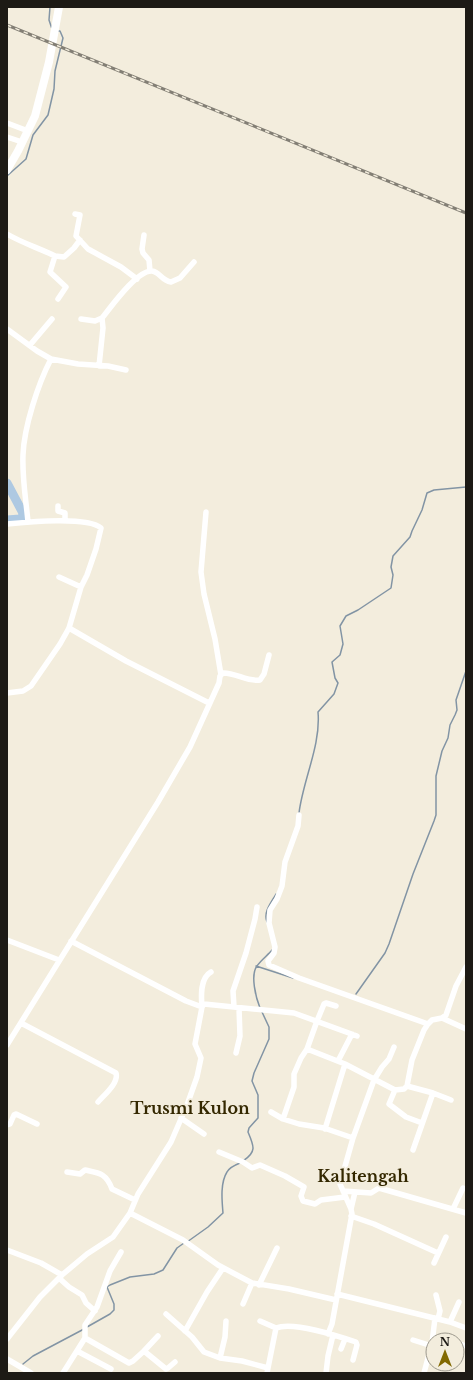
<svg xmlns="http://www.w3.org/2000/svg" width="473" height="1380" viewBox="0 0 473 1380" font-family="'Libre Baskerville',serif">
<style>
.lines{fill:none;stroke-linecap:round;stroke-linejoin:round}
.stream{stroke:#8294a4;stroke-width:1.5}
.river{stroke:#aec9e2;stroke-width:9}
.street{stroke:#fff;stroke-width:5.5}
.secondary{stroke:#fff;stroke-width:8}
.rail-casing{stroke:#837f75;stroke-width:3}
.rail{stroke:#f3eddd;stroke-width:1.5;stroke-dasharray:4.5;stroke-linecap:butt}
.labels{text-anchor:middle;dominant-baseline:central;stroke-width:3.5;stroke-linejoin:round;paint-order:stroke}
.quarter-label{font-size:16px;font-weight:bold;fill:#342800;stroke:#f3eddd}
</style>
<rect width="100%" height="100%" fill="#f3eddd"/>
<g class="lines">
<path class="stream" d="M50 7 49 20 52 29
M7 176 26 159 33 135 48 115 54 89 55 71 63 38 60 31H58
M299 813C303 780 321 745 318 712L334 694 338 683 335 678 332 662 340 655 343 644 340 626 346 616 358 610 391 588 393 575 391 567 393 556 410 537 412 531 422 510 427 493 434 490 466 487
M267 922C263 912 271 903 276 894
M256 966 293 978
M356 994 385 953 389 944 413 874 434 821 436 815V776L442 751 448 738 450 725 455 715 457 710 456 700 466 671
M260 1008C256 998 250 975 257 966 261 960 268 955 272 950
M243 1161C257 1152 254 1146 248 1132L249 1128 258 1118V1095L252 1081 254 1073 269 1039V1027L262 1012
M187 1242 208 1227 223 1213C222 1201 220 1183 227 1172 229 1168 235 1165 240 1163
M87 1327 110 1314 114 1310V1304L107 1287 110 1285 130 1277 154 1274 163 1270 177 1248 184 1243
M23 1364 33 1356 84 1329"/>
<path class="river" d="M7 483 24 515 20 519 7 520"/>
<path class="street" d="M7 123 28 131
M7 137 22 142
M75 214 80 215 76 236 88 249 121 267 137 279
M7 234C22 243 39 248 55 256L50 272 66 287 58 299
M144 235 142 249 143 253 149 260 150 271
M55 256 64 257 74 248 80 240
M81 319 95 321 102 318C111 307 137 270 152 271 160 272 161 280 171 282L180 278 194 262
M7 329 37 351 51 359 78 364 108 366 126 370
M30 345 52 319
M99 366 103 328 102 318
M58 506V511L65 513V521
M206 512 201 572 204 594 215 639 221 675
M28 522C26 500 22 478 23 455 24 427 38 384 51 359
M7 524C26 522 88 516 101 528L96 549 87 575 81 587 69 628 60 644 31 686 23 691 7 693
M59 577 81 587
M69 628 126 661 209 703
M299 815 298 826 285 862 282 886 277 899 270 910 269 923 275 947 274 953 268 961 269 965 299 978 428 1024
M7 940 59 960
M71 941 186 1001 202 1007C201 996 200 978 211 972
M336 1006 326 1003 324 1004 317 1021 307 1049 345 1064 395 1090 404 1089 407 1086 412 1060 424 1030 428 1024 432 1020 442 1018 446 1015 456 986 466 967
M234 1007 233 991 246 953 255 919 257 907
M442 1018 466 1029
M21 1023 116 1073C119 1083 104 1095 98 1102
M7 1045 158 802 190 747 219 683 220 676 222 673C235 672 247 682 260 680L264 674 269 655
M236 1053 240 1036 239 1008
M338 1061 352 1034
M407 1086 433 1093 451 1100
M395 1090 389 1104 406 1117 422 1123
M271 1112 283 1119 299 1124 324 1128 353 1138
M181 1118 204 1134
M283 1119 294 1087V1074L301 1058 307 1049
M7 1125 10 1124 14 1115 16 1114 37 1124
M325 1129 345 1064
M413 1150 433 1093
M219 1152 243 1162 252 1168 260 1165 285 1176 304 1187 301 1196 303 1201 315 1204 321 1200 345 1197
M67 1172 80 1174 85 1170C99 1173 106 1173 112 1189L135 1200
M343 1191 371 1193 379 1188 466 1213
M351 1209 355 1192
M453 1209 463 1188
M130 1213 183 1240 218 1265 252 1283 289 1289 336 1300
M351 1216 374 1224 438 1253
M7 1250 41 1263 62 1275
M434 1263 446 1237
M59 1278 69 1287 82 1295 86 1303 95 1311
M259 1285 277 1248
M337 1294 450 1322 466 1328
M436 1295 440 1311 438 1319
M243 1304 252 1283
M166 1314 192 1337 204 1352 220 1358 242 1361 268 1368
M260 1321 276 1328
M450 1322 459 1302
M185 1331 207 1292 223 1268
M328 1334 332 1324 352 1214 351 1209 340 1184 353 1138 374 1080 382 1067 389 1059 394 1047
M85 1338 129 1363 133 1361 144 1351 166 1369 168 1368 175 1362
M7 1339 40 1297 62 1275 87 1254 113 1237 130 1213 138 1194 171 1142 187 1105 197 1077 201 1058 195 1044 202 1007 204 1004 294 1013 357 1036
M413 1340 432 1346
M341 1349 345 1339
M77 1351 111 1369
M144 1351 158 1336
M457 1351 460 1344 466 1346
M220 1358 225 1337 226 1321
M7 1359 31 1373
M63 1373 85 1338V1325L97 1307 110 1271 121 1252
M267 1373 276 1328C293 1321 338 1336 356 1342L357 1345 353 1360
M326 1373 328 1356 333 1335
M424 1373 432 1343 435 1318"/>
<path class="secondary" d="M7 170 18 151 35 116 49 62 59 7"/>
<g class="rail-casing">
<path id="rail" d="M7 25 466 213"/>
</g>
<use href="#rail" class="rail"/>
</g>
<g class="labels">
<g class="quarter-label">
<text x="190" y="1108">Trusmi Kulon</text>
<text x="363" y="1176">Kalitengah</text>
</g>
</g>
<rect width="473" height="1380" fill="none" stroke="#1d1a15" stroke-width="16"/>
<g transform="translate(445 1352)"><circle r="19" fill="#f3eddd" stroke="#9d998d"/>
<path d="M0-3L7 15L0 10L-7 15Z" fill="#826901"/>
<text y="-6" font-size="11" font-weight="bold" text-anchor="middle" fill="#1d1a15">N</text>
</g>
</svg>
